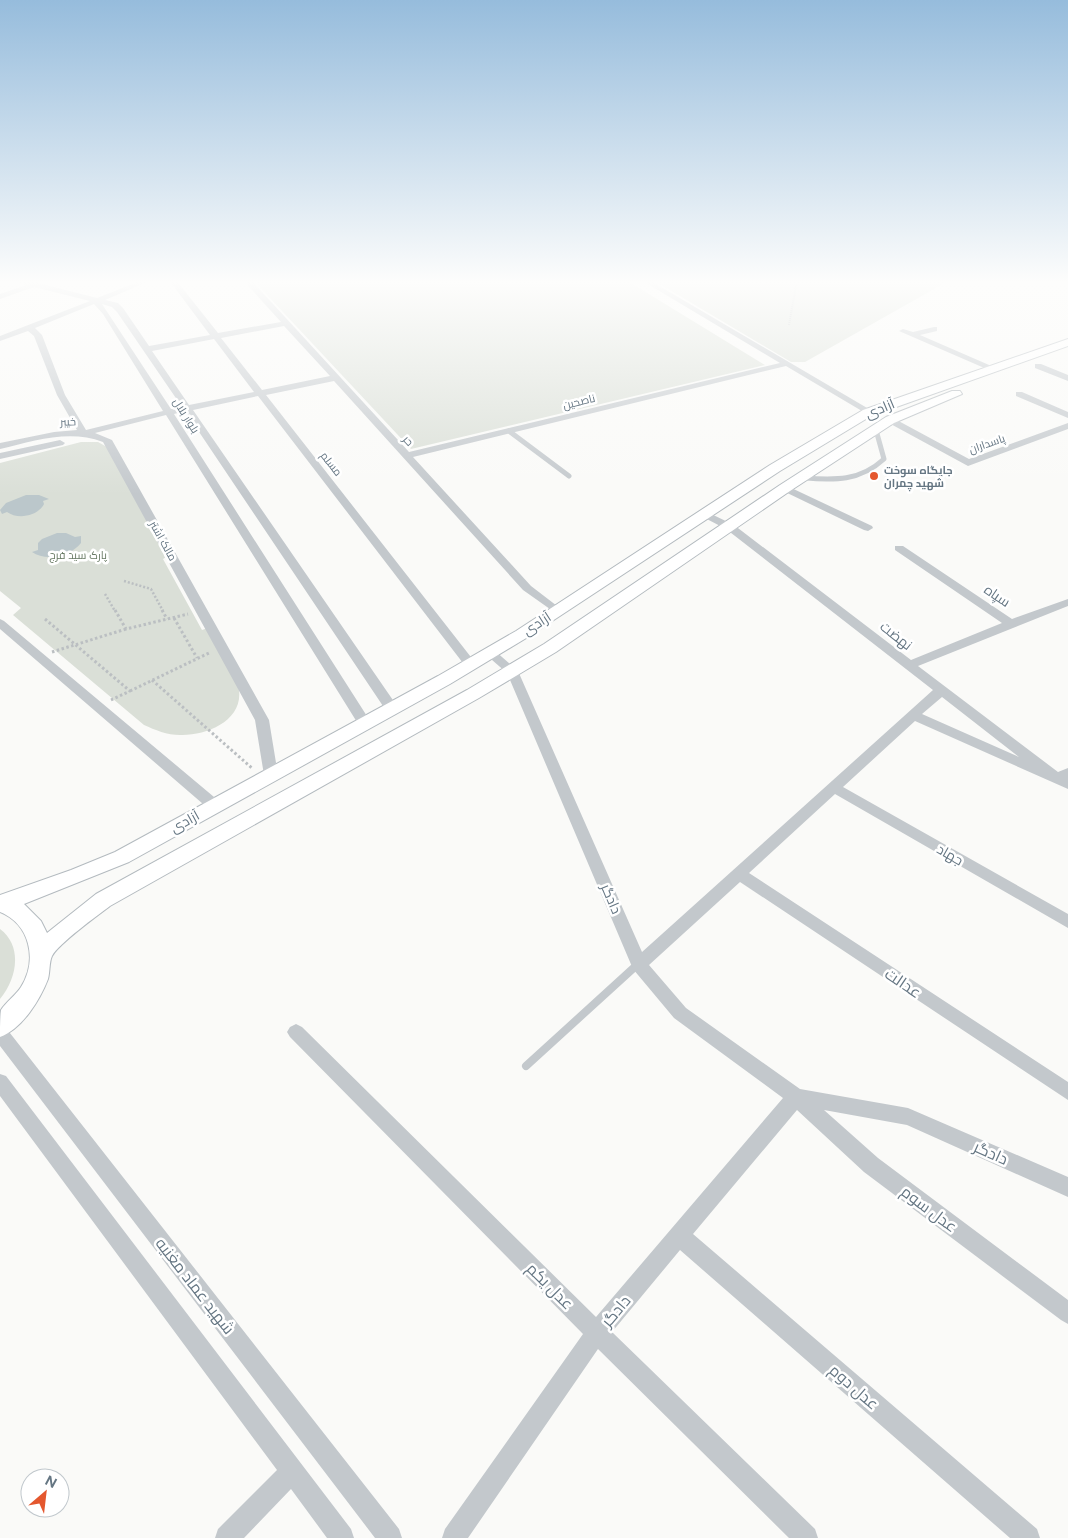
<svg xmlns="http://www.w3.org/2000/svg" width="1068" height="1538" viewBox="0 0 1068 1538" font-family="Figtree,Cairo,sans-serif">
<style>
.green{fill:#dadfd7}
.water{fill:#bbc7cb}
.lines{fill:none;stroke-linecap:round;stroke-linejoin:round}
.secondary-casing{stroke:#b3babf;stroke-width:2}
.path-far2{stroke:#bbbfc2;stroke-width:2;stroke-dasharray:1 1;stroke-linecap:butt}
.path-far1{stroke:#bbbfc2;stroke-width:2.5;stroke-dasharray:2 2;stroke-linecap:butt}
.path{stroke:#bbbfc2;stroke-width:3;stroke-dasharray:2.5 2.5;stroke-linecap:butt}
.service-far1{stroke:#c3c8cc;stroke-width:5}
.service{stroke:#c3c8cc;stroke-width:8}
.minor{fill:#c3c8cc;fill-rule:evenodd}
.secondary{fill:#fff;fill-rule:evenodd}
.poi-dot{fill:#e4572e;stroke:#fff;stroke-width:2}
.labels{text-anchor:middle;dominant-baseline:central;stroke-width:5;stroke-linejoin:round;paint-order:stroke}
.far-street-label{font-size:11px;fill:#657683;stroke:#fff}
.far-poi-label{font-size:11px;font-weight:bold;fill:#657683;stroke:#fff;text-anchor:start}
.far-park-label{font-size:11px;fill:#687a64;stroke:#fff}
.street-label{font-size:14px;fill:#657683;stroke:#fff}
.near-street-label{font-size:16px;fill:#657683;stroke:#fff}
</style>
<rect width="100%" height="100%" fill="#fafaf8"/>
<path class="green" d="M253 280H626L765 365 411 449Z
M653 280H950L805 362H791Z
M81 442H98L107 447 168 556 163 559 202 630 208 628C215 642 238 677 239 690 243 721 206 736 180 735 167 735 155 730 144 725L13 615 21 608 0 591V463Z
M0 929C23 946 17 979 0 999Z"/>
<path class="water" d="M26 495H39L49 499 43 501 44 504C38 516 18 520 7 512L2 514 0 510 6 503Z
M57 533H66L75 537 81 536V543C71 556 46 562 32 552L38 550V543L42 539Z"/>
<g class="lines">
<g class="secondary-casing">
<path id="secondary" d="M1068 339V346L871 416 780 471 528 637 450 684 129 862 24 904 41 921 47 933 96 894 467 690 544 644 780 485 886 417 952 391H960L962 394 894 423 790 491 556 652 479 698 110 906C98 915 58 944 52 956 49 962 50 972 48 979 40 1000 22 1029 0 1037 0 1030 0 1016 1 1010 6 1002 16 995 21 987 38 960 30 924 0 912V895L71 870 115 852 438 676 516 631 770 465 863 410Z"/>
</g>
<path class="path-far2" d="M789 325 797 280"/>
<path class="path-far1" d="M124 581 151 589 163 611
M105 594 115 611"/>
<path class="path" d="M115 610 126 629 188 614
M162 610 167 619
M174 618 197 658
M45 619 130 691 111 700
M52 652 126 629
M152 680 253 769
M130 691 211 652"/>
<path class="service-far1" d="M509 431 569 476
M802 478C834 480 859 482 884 459L876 430"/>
<path class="service" d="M526 1066 638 964"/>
<path class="minor" d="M13 280 34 282 97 298 143 280H152L105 300 118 303 123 308 149 346 210 335 169 280H176L218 333 281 322 243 280H251L409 452 780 363 641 280H649L874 412 867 414 786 366 413 457 531 586 561 609 563 611 557 614 523 590 334 381 266 395 474 661 476 664 474 667H466L258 396 193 410 397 706 398 709 397 712H387L185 411 174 414 372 724 365 728 360 727 166 415 95 433 112 440 269 720 278 775 271 780 264 775 255 720 103 442C69 429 34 441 0 449V443L54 432 77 430 57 395 34 336 28 331 0 341V336L90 301 34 287 0 299V294L26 285ZM94 304 103 314 163 411 86 430 65 395 42 335 35 328ZM102 304 112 307 117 312 182 407 171 409ZM284 326 330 376 262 390 221 338ZM214 339 254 392 189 405 152 351Z
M934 327H937V331L920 335 996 368 989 370 899 331 903 329 913 332Z
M1035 364H1041L1068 375V381L1035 368Z
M1016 392H1022L1068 412V418L1016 396Z
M887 418H893L969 459 1068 423V429L968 466 887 422Z
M60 440 65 443 63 445 0 459V453Z
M785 485 872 526 873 528 868 531 864 530 781 490V486Z
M705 511 734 525 911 660 1002 623 895 550V546H903L1012 619 1068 599V606L918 666 1058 772 1068 768V789L915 721 843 787 1068 914V928L835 794 749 873 1068 1082V1100L740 882 649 965 686 1008 800 1089 908 1108 1068 1177V1197L907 1125 824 1110 878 1158 1068 1300V1324L1061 1320 864 1172 797 1110 693 1234 1037 1529 1040 1538H1010L680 1250 612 1332 815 1529 818 1538H789L598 1349 468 1538H442L445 1529 583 1334 290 1037 287 1032 290 1027 296 1024 302 1027 596 1317 783 1098 674 1018 633 969 507 673 484 653 490 649 494 650 518 671 642 952 933 690 726 529 701 516 700 514ZM942 697 1019 757 922 714Z
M0 619 4 621 220 802 222 806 220 810H210L0 629Z
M0 1025 6 1028 399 1529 402 1538H375L0 1046Z
M0 1074 6 1076 351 1529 354 1538H327L291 1489 244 1538H215L218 1529 277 1470 0 1096Z"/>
<use href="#secondary" class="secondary"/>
</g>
<linearGradient id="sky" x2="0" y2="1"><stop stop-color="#96bcdc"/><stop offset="0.57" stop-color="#fdfdfc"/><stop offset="1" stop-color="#fdfdfc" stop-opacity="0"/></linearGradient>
<rect width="1068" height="495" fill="url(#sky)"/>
<circle class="poi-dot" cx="874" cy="476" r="5"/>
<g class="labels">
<g class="far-street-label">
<text transform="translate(579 402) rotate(-14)">ناصحین</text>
<text transform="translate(186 416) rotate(58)">بلوار بلال</text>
<text transform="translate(68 422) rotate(-2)">خیبر</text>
<text transform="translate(408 441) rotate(48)">حر</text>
<text transform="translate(987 444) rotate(-19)">پاسداران</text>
<text transform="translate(331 464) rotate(52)">مسلم</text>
<text transform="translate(163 541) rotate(61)">مالک اشتر</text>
</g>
<g class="far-poi-label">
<text x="884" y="470">جایگاه سوخت<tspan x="884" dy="13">شهید چمران</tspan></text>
</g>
<g class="far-park-label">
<text x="78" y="555">پارک سید فرج</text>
</g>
<g class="street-label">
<text transform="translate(880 409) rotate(-23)">آزادی</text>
<text transform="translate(997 596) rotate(34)">سپاه</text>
<text transform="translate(537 624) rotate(-33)">آزادی</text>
<text transform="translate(896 636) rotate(38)">نهضت</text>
<text transform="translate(185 822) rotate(-29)">آزادی</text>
<text transform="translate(950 855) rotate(30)">جهاد</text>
<text transform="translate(611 899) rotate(67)">دادگر</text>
</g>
<g class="near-street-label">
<text transform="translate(903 983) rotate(34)">عدالت</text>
<text transform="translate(991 1153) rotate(24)">دادگر</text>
<text transform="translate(929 1209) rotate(37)">عدل سوم</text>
<text transform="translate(195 1286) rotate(52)">شهید عماد مغنیه</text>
<text transform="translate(550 1286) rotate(45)">عدل یکم</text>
<text transform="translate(616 1311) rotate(-50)">دادگر</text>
<text transform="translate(854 1387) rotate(41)">عدل دوم</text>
</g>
</g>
<g transform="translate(45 1493) rotate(28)"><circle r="24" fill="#ffffff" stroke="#c1c8cd"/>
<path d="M0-4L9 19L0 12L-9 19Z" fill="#e4572e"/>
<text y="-8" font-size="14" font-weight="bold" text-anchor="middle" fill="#657683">N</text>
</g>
</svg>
